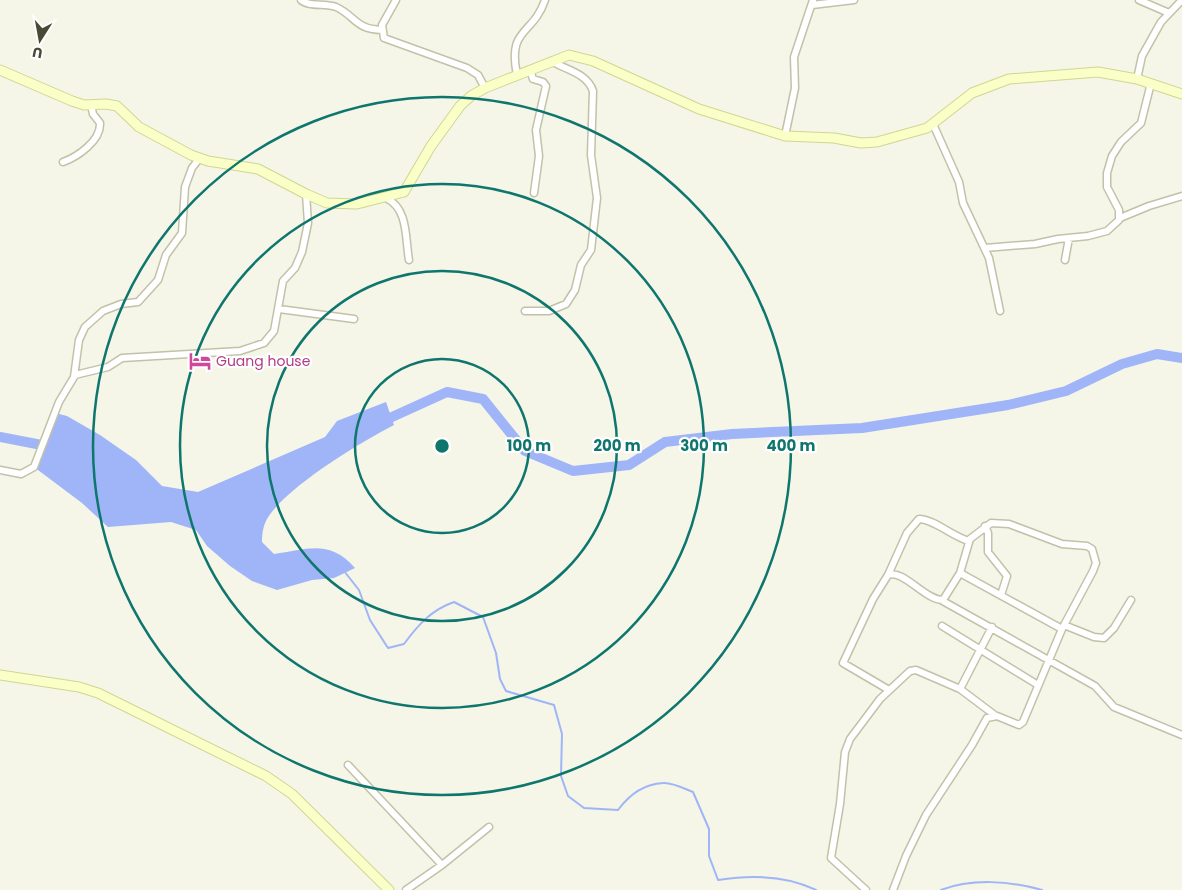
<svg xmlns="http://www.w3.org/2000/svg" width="1182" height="890" viewBox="0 0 1182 890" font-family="Poppins,sans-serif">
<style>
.water{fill:#9fb5f7}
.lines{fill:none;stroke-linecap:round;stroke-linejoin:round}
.stream{stroke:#9fb5f7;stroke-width:2}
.river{stroke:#9fb5f7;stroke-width:10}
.street-casing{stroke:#c2c2a9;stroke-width:9}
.secondary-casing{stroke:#d1d691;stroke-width:11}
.street{stroke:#fff;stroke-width:6}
.secondary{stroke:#faffc8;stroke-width:9}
.ring{fill:none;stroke:#0f766e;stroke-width:2.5}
.labels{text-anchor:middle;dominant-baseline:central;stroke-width:4.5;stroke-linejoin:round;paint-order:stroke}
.hotel-label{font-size:14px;fill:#b23c85;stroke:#fff;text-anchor:start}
.centre{fill:#0f766e;stroke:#fff;stroke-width:2.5}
.ring-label{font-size:15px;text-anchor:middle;font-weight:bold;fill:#0f766e;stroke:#fff;stroke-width:4.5;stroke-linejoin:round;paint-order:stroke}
</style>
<rect width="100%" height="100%" fill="#f5f5e8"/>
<path class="water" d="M386 402 394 425C361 442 286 487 267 519 263 526 262 534 262 542L274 554C308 549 330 539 355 568L334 578 312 580 277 590 252 581 230 566 207 546 196 530 171 522 108 527 82 503 34 467 55 413 67 416 100 435 136 460 162 486 198 492 325 437 337 421Z"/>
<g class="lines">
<path class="stream" d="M344 571 359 590 370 620 388 648 404 644C418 625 431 610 454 602L483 617 496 653 500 679 506 691 554 705 562 734 561 776 568 796 584 808 618 810C629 795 643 784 663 783 672 782 685 789 693 792L709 829V856L718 880C750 875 786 875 816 890
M941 890C972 878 1010 881 1042 890"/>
<path class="river" d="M381 422 447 392 483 399 525 451 573 471 629 465 665 442 732 434 862 428 1008 405 1066 391 1122 364 1157 354 1182 358
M0 437 52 447"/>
<g class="street-casing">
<path id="street" d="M301 0C308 7 325 3 336 7 356 16 354 29 382 30
M396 0 382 25 384 38 467 68 478 75 485 88
M1139 0 1169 13
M812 5 854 0
M530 70 533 79 543 82 546 86 536 130 539 156 534 193
M517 75C507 27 533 36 545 0
M1137 79 1142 56 1161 22 1182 0
M933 124 959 182 963 203 989 258 1000 311
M785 136 795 88 794 57 813 0
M63 162C77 157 101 141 100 123L93 114 91 105
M386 198C409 209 405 239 409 260
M1120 218 1149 206 1182 196
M985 248 1035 244 1058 239 1088 236 1107 231 1119 220V210L1107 187V173L1112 156 1121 142 1141 123 1151 83
M1065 260 1069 238
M279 309 354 319
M525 311H549L566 304 575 290 581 265 591 250 597 198 591 155 593 91C587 73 566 70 551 61
M75 375 108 367 122 358 240 351 264 343 274 331 283 281 295 268 302 252 308 223 306 194
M0 470 21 474 34 467 59 402 74 377 79 340 85 327 103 311 121 304 138 302 158 280 166 255 182 233 185 187 192 168 199 159
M985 526 988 533V552L1007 576 1001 595
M960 573 1062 629
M888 575 907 533 919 519C934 519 953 537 969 541
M941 600 1095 686 1114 707 1182 735
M1064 625 1094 637 1104 638 1114 628 1131 600
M942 626 1038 685
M960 689 992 627
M889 690 843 663 873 599 888 575C903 569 925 600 943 600L960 573 970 539 991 523 1009 524 1062 544 1087 546 1092 549 1096 563 1093 571 1062 629 1023 722 1019 725 997 716 987 718 972 745 926 815 906 856 893 890
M348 765 442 865
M406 890 442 865 489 827
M866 890 831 858 840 804 845 752 850 739 880 699 910 671 916 670 960 689 996 716"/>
</g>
<g class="secondary-casing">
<path id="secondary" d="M0 70 72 101 84 105 106 104 117 106 139 127 191 155 208 161 258 169 306 194 327 203 357 204 404 192 431 146 460 106 471 96 485 88 569 55 593 61 699 109 785 136 834 138 861 143 877 142 927 128 972 93 1009 79 1098 72 1137 79 1182 94
M0 675 79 687 98 693 266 776 292 794 389 890"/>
</g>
<use href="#street" class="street"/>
<use href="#secondary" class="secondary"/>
</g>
<g class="ring">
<circle cx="442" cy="446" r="87"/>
<circle cx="442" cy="446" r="175"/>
<circle cx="442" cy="446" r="262"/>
<circle cx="442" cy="446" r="349"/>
</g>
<defs>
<g id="hotel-bare" transform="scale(1.725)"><path d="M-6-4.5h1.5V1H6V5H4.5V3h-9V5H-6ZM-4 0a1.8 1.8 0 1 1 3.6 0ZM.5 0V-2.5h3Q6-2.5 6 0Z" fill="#d1479c" stroke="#fff" stroke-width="2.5" paint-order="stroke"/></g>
</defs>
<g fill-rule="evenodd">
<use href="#hotel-bare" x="200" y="361"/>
</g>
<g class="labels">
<g class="hotel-label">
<text x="216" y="361">Guang house</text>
</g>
</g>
<circle cx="442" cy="446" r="8" class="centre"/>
<g class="ring-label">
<text x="529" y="451">100 m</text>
<text x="617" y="451">200 m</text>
<text x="704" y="451">300 m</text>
<text x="791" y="451">400 m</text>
</g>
<g transform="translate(40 40) rotate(191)" stroke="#ffffff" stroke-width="4" paint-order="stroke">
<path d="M0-4L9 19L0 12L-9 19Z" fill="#4a4936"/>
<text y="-8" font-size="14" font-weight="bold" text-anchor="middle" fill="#4a4936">U</text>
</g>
</svg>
